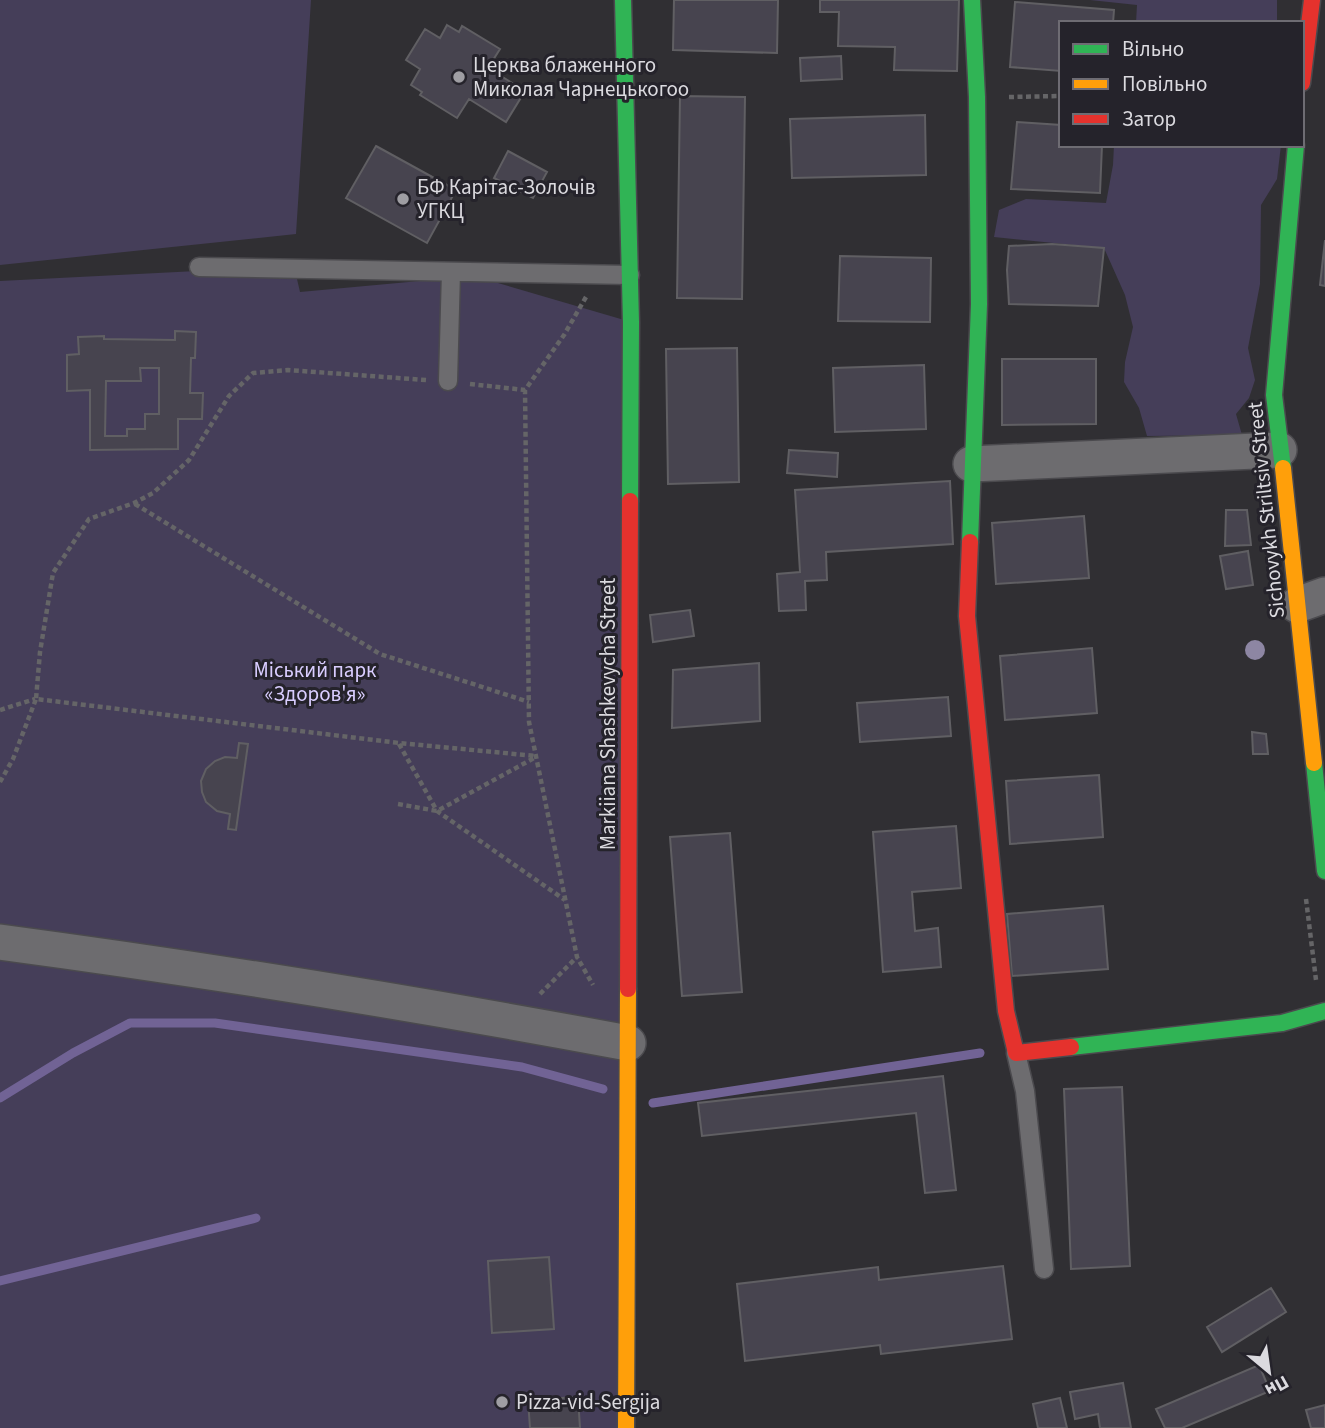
<svg xmlns="http://www.w3.org/2000/svg" width="1325" height="1428" viewBox="0 0 1325 1428" font-family="'Source Sans 3',sans-serif">
<style>
.green{fill:#453e59}
.lines{fill:none;stroke-linecap:round;stroke-linejoin:round}
.stream{stroke:#716395;stroke-width:9}
.building{fill:#47444f;stroke:#605f63;stroke-width:2;fill-rule:evenodd}
.lane-casing{stroke:#4b4a4e;stroke-width:21}
.street-casing{stroke:#4b4a4e;stroke-width:38}
.fast-casing{stroke:#4b4a4e;stroke-width:19}
.slow-casing{stroke:#4b4a4e;stroke-width:19}
.jam-casing{stroke:#4b4a4e;stroke-width:19}
.path{stroke:#656567;stroke-width:4.5;stroke-dasharray:5 3.5;stroke-linecap:butt}
.lane{stroke:#6d6c6f;stroke-width:18}
.street{stroke:#6d6c6f;stroke-width:35}
.fast{stroke:#30b455;stroke-width:16}
.slow{stroke:#ff9f0a;stroke-width:16}
.jam{stroke:#e5322d;stroke-width:16}
.tree{fill:#8d86a3}
.poi-dot{fill:#9f9ea3;stroke:#25232b;stroke-width:2.5}
.labels{text-anchor:middle;dominant-baseline:central;stroke-width:6;stroke-linejoin:round;paint-order:stroke}
.poi-label{font-size:21px;fill:#dbdadf;stroke:#25232b;text-anchor:start}
.street-label{font-size:21px;fill:#dbdadf;stroke:#25232b}
.park-label{font-size:21px;fill:#d9cdff;stroke:#25232b}
</style>
<rect width="100%" height="100%" fill="#302f33"/>
<path class="green" d="M0 0H311L296 234 0 265Z
M1090 0H1277V23H1136L1137 5Z
M1114 145H1281L1277 179 1261 205 1260 284 1248 348 1255 380 1249 398 1236 414 1242 435 1147 436 1139 408 1124 382 1125 362 1133 327 1125 295 1104 248 994 237 999 210 1026 199 1106 203 1113 165Z
M294 266 300 292 474 276 631 322 626 1428H0V281Z"/>
<g class="lines">
<path class="stream" d="M0 1098 73 1053 130 1023H215L522 1067 603 1089
M653 1103 980 1053
M0 1281 256 1218"/>
</g>
<path class="building" d="M674 0H778L777 53 673 50Z
M820 0H959L957 71 894 70 895 47 838 46 839 12H820Z
M1015 2 1114 10 1113 23H1061V71L1010 67Z
M447 25 459 32 462 26 500 49 488 68 525 91 506 122 469 99 457 118 420 95 422 92 411 85 420 69 406 60 425 29 440 38Z
M841 56 842 79 801 81 800 58Z
M680 96 745 97 742 299 677 298Z
M925 115 926 175 792 178 790 119Z
M1017 122 1061 125V145H1102L1100 193 1011 189Z
M376 146 456 190 427 243 346 198Z
M508 151 547 172 533 198 494 178Z
M1325 240V286L1320 285Z
M1052 244 1104 248 1098 306 1009 304 1007 270 1009 246Z
M840 256 931 258 930 322 838 321Z
M175 331 196 332 195 358H191L190 393H203L202 419H178V449L90 450V390L67 391V355L79 354 78 337 104 336V339L175 340ZM140 368H159V414H145V429H127V436H105L106 381H141Z
M737 348 739 482 668 484 666 349Z
M1002 359H1096V424L1002 425Z
M924 365 926 429 835 432 833 368Z
M789 450 838 453 837 477 787 473Z
M950 481 953 544 826 552 827 580 805 581 806 610 779 611 777 574 800 572 795 490Z
M1226 510H1247L1251 545 1225 546Z
M1084 516 1089 578 996 584 992 523Z
M1248 551 1253 585 1226 589 1220 556Z
M690 610 694 636 653 642 650 615Z
M1092 648 1097 713 1005 720 1000 656Z
M759 663 760 721 672 728 673 670Z
M948 697 951 736 860 742 857 703Z
M1252 732 1266 734 1268 754H1253Z
M239 743 248 744 236 830 228 829 230 814 217 811 206 802 202 792 201 781 206 769 215 761 225 757 237 758Z
M1099 775 1103 837 1010 844 1006 781Z
M956 826 961 888 912 892 915 931 938 928 941 967 883 972 873 832Z
M730 833 742 992 682 996 670 837Z
M1103 906 1108 969 1012 976 1007 914Z
M943 1076 956 1190 925 1193 916 1113 702 1136 698 1103Z
M1122 1087 1130 1266 1071 1269 1064 1089Z
M549 1257 554 1329 492 1333 488 1261Z
M1003 1266 1012 1339 881 1354 880 1345 745 1361 737 1284 878 1267 879 1280Z
M1271 1288 1286 1312 1222 1352 1207 1327Z
M1259 1365 1270 1391 1182 1428H1165L1156 1409Z
M1123 1383 1131 1428H1100L1098 1414 1075 1419 1070 1392Z
M578 1397 580 1428H530L528 1400Z
M1060 1398 1067 1428H1038L1033 1404Z
M1325 1405V1428H1311L1306 1410Z"/>
<g class="lines">
<g class="lane-casing">
<path id="lane" d="M199 267 630 275
M448 381 451 272
M1016 1053 1025 1091 1044 1269"/>
</g>
<g class="street-casing">
<path id="street" d="M971 464 1279 450
M1297 605 1325 595
M0 942C210 970 419 1004 628 1043"/>
</g>
<g class="fast-casing">
<path id="fast" d="M623 0 631 322 630 501
M1283 468 1274 395 1296 145
M970 542 979 304 977 97 972 0
M1314 763 1325 871
M1071 1047 1282 1023 1325 1011"/>
</g>
<g class="slow-casing">
<path id="slow" d="M1283 468 1314 763
M626 1428 628 989"/>
</g>
<g class="jam-casing">
<path id="jam" d="M1302 83 1312 0
M970 542 967 616 1006 1011 1016 1053 1071 1047
M628 989 630 501"/>
</g>
<path class="path" d="M1009 97 1061 96
M586 297 564 335 525 390 529 722 577 957 593 985
M426 380 288 370 253 373 229 396 189 460 153 493 134 503 89 519 53 573 40 652 36 699 399 743 536 756
M470 384 525 390
M135 504 380 654 529 702
M0 710 35 699
M399 744 437 811 565 900
M0 782 13 759 36 699
M398 804 437 811 536 757
M1306 899 1316 980
M540 994 577 957"/>
<use href="#lane" class="lane"/>
<use href="#street" class="street"/>
<use href="#fast" class="fast"/>
<use href="#slow" class="slow"/>
<use href="#jam" class="jam"/>
</g>
<circle class="tree" cx="1255" cy="650" r="10"/>
<g class="poi-dot">
<circle cx="459" cy="77" r="7"/>
<circle cx="403" cy="199" r="7"/>
<circle cx="502" cy="1402" r="7"/>
</g>
<g class="labels">
<g class="poi-label">
<text x="473" y="65">Церква блаженного<tspan x="473" dy="24">Миколая Чарнецькогоо</tspan></text>
<text x="417" y="187">БФ Карітас-Золочів<tspan x="417" dy="24">УГКЦ</tspan></text>
<text x="516" y="1402">Pizza-vid-Sergija</text>
</g>
<g class="street-label">
<text transform="translate(1266 510) rotate(-96)">Sichovykh Striltsiv Street</text>
<text transform="translate(608 714) rotate(-90)">Markiiana Shashkevycha Street</text>
</g>
<g class="park-label">
<text x="315" y="670">Міський парк<tspan x="315" dy="24">«Здоров'я»</tspan></text>
</g>
</g>
<rect x="1059" y="21" width="245" height="126" fill="#25232b" stroke="#6e6c73" stroke-width="2"/>
<rect x="1073" y="44" width="35" height="10" fill="#30b455" stroke="#6e6c73" stroke-width="2"/>
<text x="1122" y="56" font-size="21" fill="#dbdadf">Вільно</text>
<rect x="1073" y="79" width="35" height="10" fill="#ff9f0a" stroke="#6e6c73" stroke-width="2"/>
<text x="1122" y="91" font-size="21" fill="#dbdadf">Повільно</text>
<rect x="1073" y="114" width="35" height="10" fill="#e5322d" stroke="#6e6c73" stroke-width="2"/>
<text x="1122" y="126" font-size="21" fill="#dbdadf">Затор</text>
<g transform="translate(1269 1372) rotate(151)" stroke="#25232b" stroke-width="5" paint-order="stroke">
<path d="M0-5L12 26L0 18L-12 26Z" fill="#dbdadf"/>
<text y="-10" font-size="19" font-weight="bold" text-anchor="middle" fill="#dbdadf">Пн</text>
</g>
</svg>
